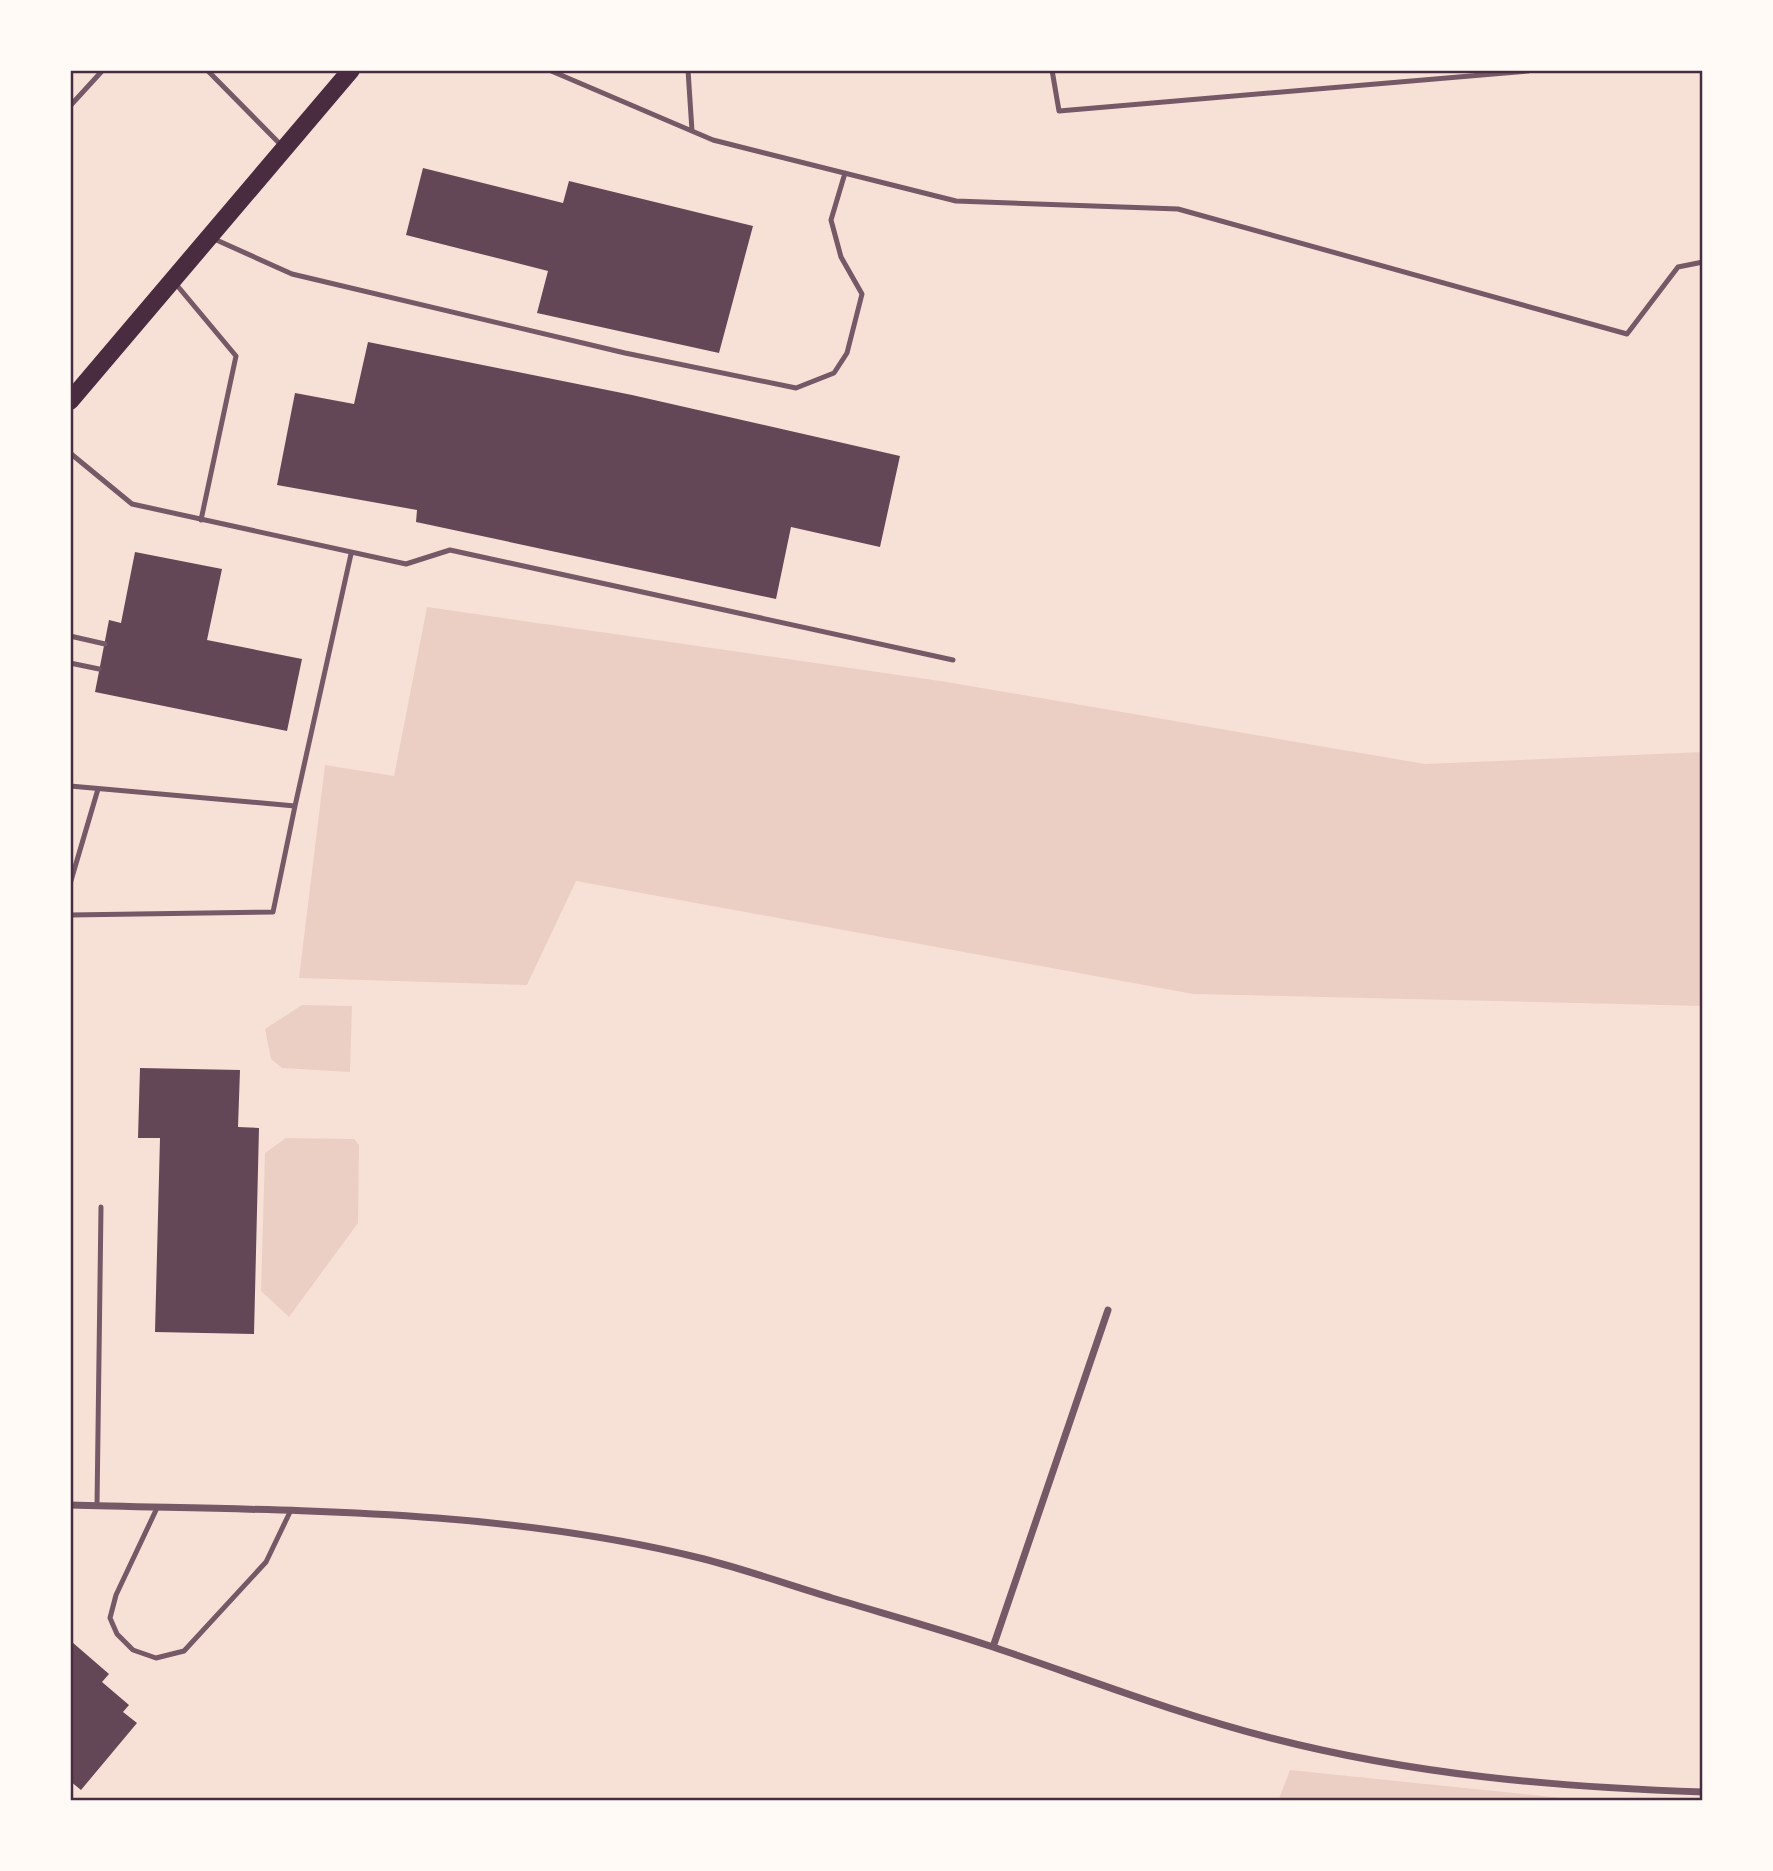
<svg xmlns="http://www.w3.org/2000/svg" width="1773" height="1871" viewBox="0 0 1773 1871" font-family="'Fira Sans Condensed',sans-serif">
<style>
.green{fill:#ebcfc5}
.building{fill:#644757}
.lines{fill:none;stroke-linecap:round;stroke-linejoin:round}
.service{stroke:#755966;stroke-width:5}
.minor{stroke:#755966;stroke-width:7}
.primary{stroke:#4a2c40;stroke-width:18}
.neatline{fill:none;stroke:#4a2c40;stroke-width:2.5}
</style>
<rect width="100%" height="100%" fill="#f7e1d7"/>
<path class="green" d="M427 607 947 682 1425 764 1703 752V1006L1193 994 576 881 527 985 299 978 325 765 394 776Z
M302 1005 352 1006 350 1072 282 1068 271 1059 265 1029Z
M286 1138 354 1139 359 1145 358 1223 289 1317 261 1291 265 1153Z
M1290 1770 1591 1801H1278Z"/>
<path class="building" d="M423 168 563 203 569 181 753 226 719 353 537 313 548 271 406 235Z
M368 342 632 395 900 456 880 547 791 527 776 599 416 522 417 510 277 485 295 393 354 404Z
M135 552 222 569 207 640 302 659 287 731 95 692 109 620 121 623Z
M140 1068 240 1070 238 1127 259 1128 254 1334 155 1332 160 1138H138Z
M72 1642 109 1674 102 1682 129 1705 123 1712 137 1723 81 1790 70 1781Z"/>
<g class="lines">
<path class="service" d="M207 70 281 145
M549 70 713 140 956 201 1178 209 1627 334 1678 267 1703 262
M688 70 692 131
M1052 70 1059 111 1528 71
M70 106 103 70
M212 238 292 274 625 353 796 388 834 373 847 353 862 294 841 257 831 220 845 173
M175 283 236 356 201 520
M70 453 132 504 406 564 450 550 953 660
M70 636 105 644
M70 663 99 669
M70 786 295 806 273 912 70 915
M295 806 351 554
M70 884 98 789
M97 1506 101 1207
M157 1508 116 1595 110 1618 117 1634 133 1650 156 1658 184 1651 266 1562 290 1512"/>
<path class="minor" d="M70 1505C281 1511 497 1507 704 1559 747 1570 789 1585 832 1598 885 1614 940 1629 993 1647 1085 1678 1177 1714 1271 1738 1415 1775 1555 1787 1703 1792
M993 1647 1108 1310"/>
<path class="primary" d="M70 401 351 70"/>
</g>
<rect width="1773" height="1871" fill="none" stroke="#fffaf5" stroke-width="144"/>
<rect x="72" y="72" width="1629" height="1727" class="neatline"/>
</svg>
